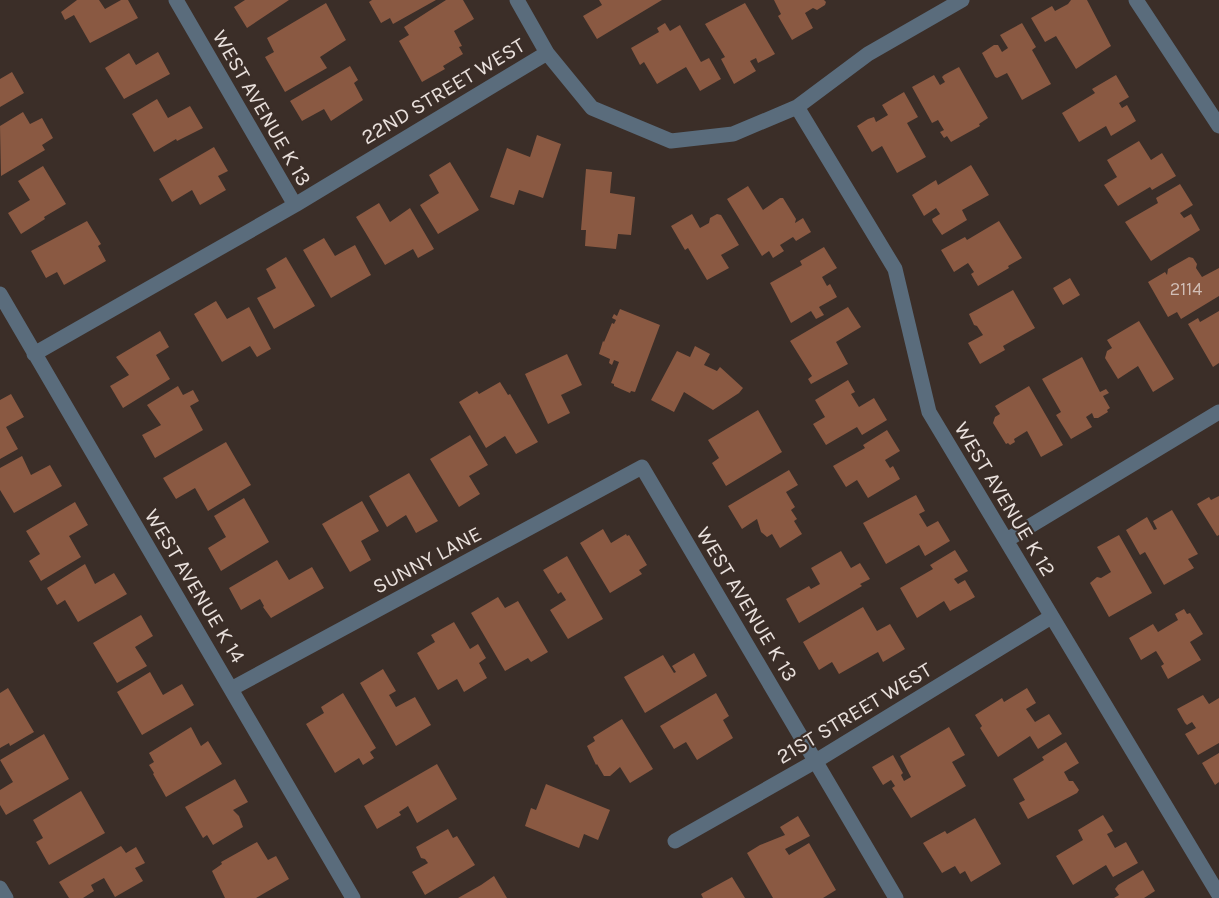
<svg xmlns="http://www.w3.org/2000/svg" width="1219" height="898" viewBox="0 0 1219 898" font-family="Karla,sans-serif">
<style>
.building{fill:#8a5942}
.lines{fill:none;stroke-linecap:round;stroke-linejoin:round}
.minor{stroke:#5a6c7c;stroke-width:15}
.labels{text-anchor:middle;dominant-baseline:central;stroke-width:4.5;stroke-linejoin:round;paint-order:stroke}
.number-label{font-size:18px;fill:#d1beb6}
.street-label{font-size:21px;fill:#e9e0dc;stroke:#3b2e28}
</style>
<rect width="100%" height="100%" fill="#3b2e28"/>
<path class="building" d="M77 0H99L105 9 121 0H128L138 18 90 43 74 15 65 20 61 12Z
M245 0H289L247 28 234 7Z
M372 0H436L393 24 390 18 381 23 369 2Z
M446 0H463L474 19 454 31 462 46 459 47 463 54 443 66 445 69 422 82 399 41 409 35 404 27Z
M599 0H662L597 39 583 16 602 5Z
M774 0H824L826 2 825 5 817 10 813 8 805 13 813 28 792 40 778 16 781 14Z
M1071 0H1087L1111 46 1076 69 1056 36 1045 42 1031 18 1052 6 1055 11 1068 4Z
M326 3 346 40 320 57 327 68 285 92 265 57 274 52 267 38Z
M745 3 775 54 758 63 756 58 750 61 756 71 734 84 721 59 725 57 705 24Z
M665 23 670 31 680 25 701 62 709 58 721 79 700 91 686 67 657 84 644 62 640 65 631 48 659 32 657 28Z
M1022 23 1036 47 1032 50 1051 84 1022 100 1007 73 997 78 995 77 982 53 994 45H998L1002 52 1008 48 1000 35Z
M158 52 170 74 124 99 105 68 129 53 136 65Z
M350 66 358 80 354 83 363 100 331 121 324 109 302 121 290 101Z
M959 67 988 118 979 124 980 126 951 142 947 136 944 138 940 132 944 130 938 120 932 123 912 87 934 75 940 85 945 82 942 77 944 75Z
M12 72 24 93 0 107V79Z
M1116 75 1129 97 1119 103 1122 108 1127 105 1136 121 1111 136 1106 126 1079 142 1062 113 1095 93 1092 89Z
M904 92 918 117 907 123 926 157 897 173 882 146 872 152 857 126 868 119 874 117 876 122 888 115 882 105Z
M157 99 168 118 190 106 203 128 177 141 176 139 154 152 132 114Z
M23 112 30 124 42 118 53 138 42 145 45 150 1 176 0 126Z
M537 135 561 144 543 198 519 190 514 205 490 197 507 148 530 157Z
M1139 141 1151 160 1162 153 1176 176 1152 190 1150 187 1118 206 1104 185 1117 177 1107 160Z
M214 147 228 171 218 176 226 190 200 205 192 190 172 202 159 179Z
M450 162 479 210 438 234 420 205 439 193 429 175Z
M971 165 989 195 962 210 967 220 942 235 933 222 932 219 940 214 936 208 924 216 912 195 936 180 938 185Z
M43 166 66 204 44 217 45 219 21 234 8 213 30 200 18 181Z
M586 169 612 172 610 193 635 197 631 235 618 234 616 249 585 246 586 230H581Z
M1180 184 1193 205 1180 213 1184 218 1191 214 1200 230 1151 261 1125 222 1158 203 1156 198Z
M748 186 763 210 780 198H783L796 219 795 223 803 218 811 232 796 241 793 237 780 245 784 251 773 258 769 251 762 256 727 199Z
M379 203 390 222 410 208 434 249 418 258 413 249 385 265 356 217Z
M692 214 700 228 709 223 710 218 717 214 721 215 739 245 721 255 729 268 707 280 688 248 685 250 671 226Z
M87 221 101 244 98 246 106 261 64 285 57 272 46 278 31 251Z
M999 221 1022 258 1008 266 1009 268 978 286 971 274 974 272 968 263 954 272 941 250 965 237 967 240Z
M324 238 335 256 355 245 371 275 331 298 303 250Z
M824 247 837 268 822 277 827 286 830 284 837 297 819 307 824 315 816 319 811 311 791 323 770 283 802 265 800 261Z
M286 257 315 306 274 329 257 298 276 288 266 269Z
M1189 257 1193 258 1197 264 1196 268 1202 277 1219 268V296L1181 319 1177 312 1168 317 1148 282 1165 272 1167 275 1168 269Z
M1070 278 1080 295 1063 305 1053 288Z
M1013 290 1035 328 1003 346 1005 350 980 364 968 343 983 335 977 326 974 325 969 314Z
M216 301 227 319 249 307 271 349 257 357 250 346 222 362 194 314Z
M848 307 861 327 836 342 848 364 811 384 808 379 812 376 790 341Z
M620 309 660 325 635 392 631 391 630 393 614 386V384L611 383 619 362 614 360 612 365 609 363 610 359 599 354 603 341 604 342 612 323 614 324 616 320 612 318 614 314 617 316Z
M1219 311V363L1213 367 1188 324 1198 318 1200 322Z
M1139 321 1174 379 1153 392 1138 366 1118 379 1105 358 1107 351 1112 348 1107 340Z
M160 331 169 347 156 355 170 379 123 408 110 386 129 375 116 357Z
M695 346 710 354 704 365 717 371 720 367 743 388 739 393 713 410 684 392 674 412 651 400 677 351 690 357Z
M567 354 582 385 561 395 570 413 548 424 525 374Z
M1082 357 1100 392 1106 389 1109 393 1103 396 1110 408 1107 410 1108 412 1098 418H1094L1092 413 1086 417 1092 427 1071 439 1056 415 1061 412 1042 379Z
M848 380 855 392 851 394 859 407 874 398 887 420 862 435 857 427 826 445 813 424 825 417 815 400Z
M500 382 508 395 510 394 538 442 516 454 505 436 486 448 459 402 477 391 479 394Z
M178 386 183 395 193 390 199 401 190 406 203 430 155 458 142 435 161 425 147 405Z
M1029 386 1063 445 1041 457 1027 431 1014 439 1015 442 1010 445 1008 443 1006 444 993 423 995 417 1000 414 995 406Z
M11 394 24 417 6 427 18 449 0 459V400Z
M758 410 782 452 726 486 712 463 719 458 708 440Z
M887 430 900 451 885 460 890 468 893 466 900 479 868 498 857 480 846 487 833 466 865 448 863 445Z
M470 435 488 465 469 476 480 494 459 507 430 459Z
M226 442 251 485 208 511 195 488 176 499 163 478Z
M22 456 31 475 50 465 62 486 14 513 0 490V468Z
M789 470 798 485 786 492 795 507 791 510 797 519 794 521 802 534 780 548 772 534 767 537 761 532 757 519 742 529 728 506Z
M409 473 438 521 416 533 406 515 387 527 369 496Z
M916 495 925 511 919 514 927 527 938 521 950 541 925 556 919 545 886 564 863 523Z
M1219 496V535L1217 536 1197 504 1209 497 1211 500Z
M244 498 269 542 221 571 208 548 226 537 214 516Z
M362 501 379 531 361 541 371 560 350 572 322 524Z
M75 502 88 525 69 536 81 557 41 581 29 561 40 554 26 531Z
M1172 510 1198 554 1188 559 1194 568 1164 585 1145 552 1140 555 1126 530 1147 517 1154 530 1157 529 1153 521Z
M603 529 611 543 626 534 627 536 629 535 647 565 639 570 642 574 610 593 580 543Z
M1119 535 1152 593 1109 617 1090 583 1097 577 1101 578 1111 572 1097 547Z
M955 550 968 571 954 579 958 584 965 580 975 597 950 611 944 601 917 618 900 588 933 569 930 565Z
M841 551 851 568 860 563 870 579 860 584 862 586 799 623 786 599 809 586 811 589 820 584 811 568Z
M567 556 603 619 568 639 550 610 566 600 561 592 558 594 543 570Z
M277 560 289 580 312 567 324 588 271 618 263 607 264 606 260 599 241 610 229 588Z
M85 564 95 584 114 573 127 594 78 622 65 600 57 605 47 588Z
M498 597 505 608 518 601 548 652 531 662 528 658 505 671 471 613Z
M863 607 877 631 890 624 905 649 883 662 878 652 839 674 832 662 819 670 803 642Z
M1184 609 1187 614 1190 613 1203 634 1190 642 1201 660 1168 679 1161 666 1164 664 1156 651 1141 660 1129 638 1153 624 1158 632 1178 620 1175 614Z
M141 615 153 636 135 647 147 666 117 683 93 643Z
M454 622 470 649 478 644 486 658 479 663 487 678 464 692 457 679 438 690 417 653 435 642 431 635Z
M694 653 707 676 645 713 624 677 663 655 674 673 676 672 672 666Z
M383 669 396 691 389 695 396 707 415 697 431 725 396 746 360 683Z
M150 672 163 695 182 684 194 705 142 735 117 692Z
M8 688 34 732 10 746 9 743 0 748V693Z
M1027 688 1036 703 1026 709 1035 722 1049 714 1062 734 1038 749 1030 736 998 757 980 728 982 726 975 715 1002 698 1004 702Z
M343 693 376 748 370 752 374 758 363 765 359 758 335 773 306 724 324 713 321 707Z
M716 693 729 716 723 720 733 738 697 760 686 742 674 749 660 726Z
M1203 695 1209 704 1219 698V743L1198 755 1185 734 1196 728 1192 722 1187 725 1185 723 1177 709Z
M622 719 653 769 630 783 620 767 610 776H604L597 764 596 765 587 746 595 741 593 737Z
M191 727 201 746 208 741 222 764 166 797 153 774 154 773 149 765 154 762 149 753Z
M949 727 965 755 952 762 966 786 911 818 892 788 895 786 891 780 883 785 872 767 893 755 903 773 901 775 904 781 911 777 900 756Z
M44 734 69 779 6 815 0 805V790L13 782 0 760Z
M1066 742 1079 763 1064 772 1069 781H1073L1079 790 1077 793 1028 819 1019 803 1025 800 1013 779 1044 760 1042 757Z
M1219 753V782L1215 785 1202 763Z
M437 764 457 799 417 823 408 806 399 812 401 815 377 829 364 806Z
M235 779 248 802 233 810 239 816 243 827 213 845 207 835 203 838 185 807Z
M546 784 610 810 598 840 584 834 579 848 525 826 531 808 536 810Z
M81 791 105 833 49 865 36 842 43 838 33 820Z
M1103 815 1113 831 1107 834 1115 848 1126 842 1138 863 1113 877 1106 865 1073 885 1056 856 1083 840 1078 830Z
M798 816 810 836 785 849 789 855 809 843 836 890 823 898H773L747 853 760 845 785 835 780 827Z
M975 818 1001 864 971 882 965 871 960 874 955 866 942 873 923 843 945 831 947 834Z
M448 829 453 838 457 836 475 865 425 895 412 872 428 863 425 859 421 858 416 847Z
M257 842 268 860 276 856 289 879 256 898H225L212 871 222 864 221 862Z
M121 846 126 853 136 847 145 863 135 868 143 881 115 897 104 878 91 885 94 891 83 898H69L59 882Z
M1143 870 1155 891 1144 898H1114L1119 895 1115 889 1118 885Z
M494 876 507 898H458L481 885Z
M732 877 745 898H703L701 894Z"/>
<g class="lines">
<path class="minor" d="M176 0 295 205
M517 0 547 53
M1136 0 1219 126
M797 107 895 269 929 412 1219 895
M0 294 353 898
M34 354 295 205 547 53 592 108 671 141 733 134 797 107 868 54 962 0
M1007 540 1219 412
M231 689 642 467 896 898
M675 841 816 761 1051 617
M0 888 6 898"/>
</g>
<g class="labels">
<g class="number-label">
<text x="1186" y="289">2114</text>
</g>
<g class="street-label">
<text transform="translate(443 91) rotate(-31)">22ND STREET WEST</text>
<text transform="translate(262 108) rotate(60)">WEST AVENUE K 13</text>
<text transform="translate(1005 499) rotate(59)">WEST AVENUE K 12</text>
<text transform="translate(427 560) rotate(-28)">SUNNY LANE</text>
<text transform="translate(195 586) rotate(59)">WEST AVENUE K 14</text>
<text transform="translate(747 604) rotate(59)">WEST AVENUE K 13</text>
<text transform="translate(854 713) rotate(-31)">21ST STREET WEST</text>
</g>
</g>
</svg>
